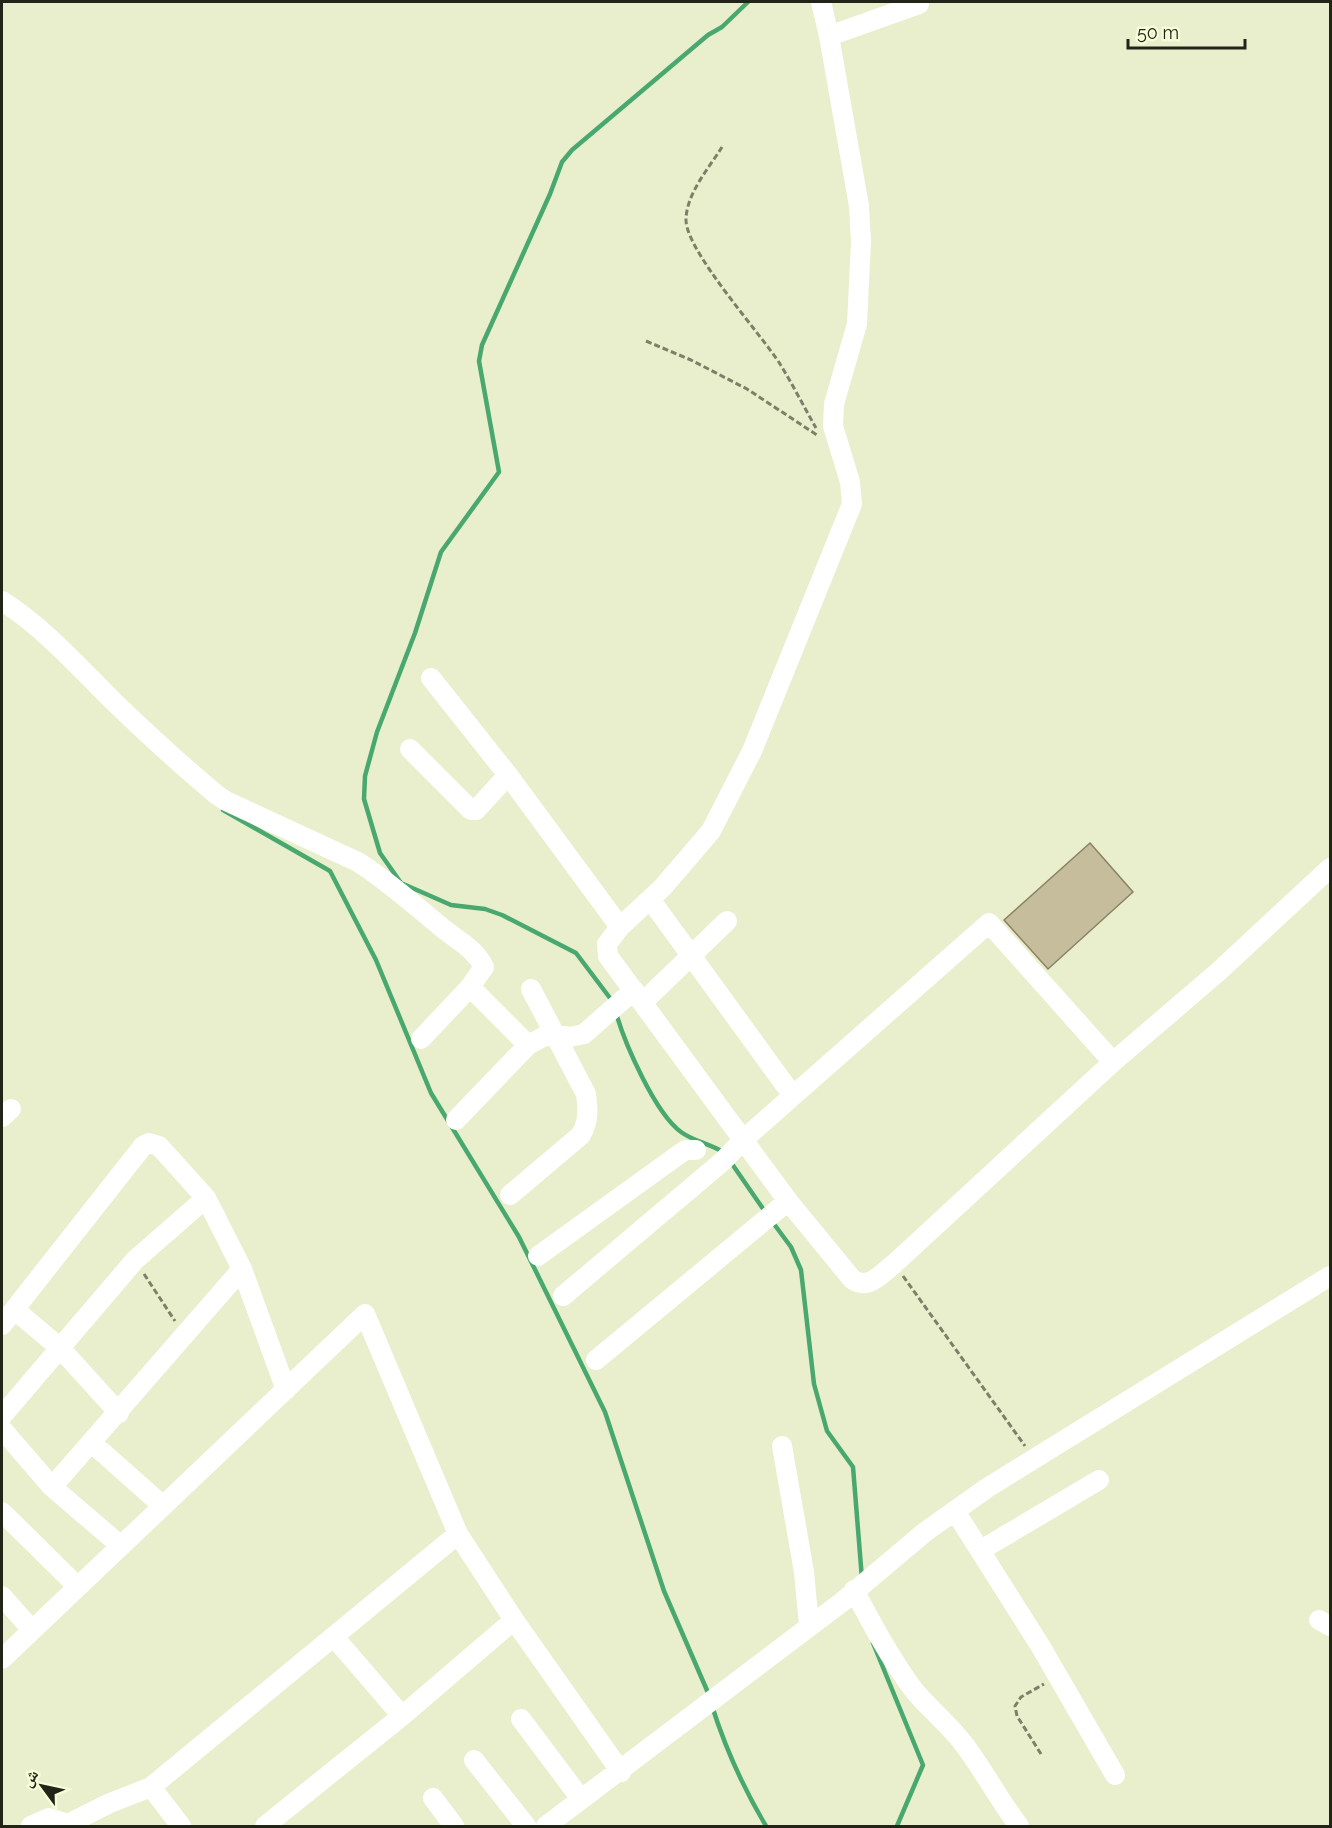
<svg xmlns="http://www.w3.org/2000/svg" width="1332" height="1828" viewBox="0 0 1332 1828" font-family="Raleway,'Noto Naskh Arabic',sans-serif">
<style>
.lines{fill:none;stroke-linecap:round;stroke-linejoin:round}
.stream{stroke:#49a86f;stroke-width:4.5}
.building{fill:#c5bd9b;stroke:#8a8262;stroke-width:1.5}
.path{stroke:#7d8069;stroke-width:3;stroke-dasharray:6 3;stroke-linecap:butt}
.minor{stroke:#fff;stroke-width:20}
</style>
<rect width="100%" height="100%" fill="#e9efcc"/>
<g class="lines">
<path class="stream" d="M223 810 330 871 376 960 431 1093 519 1237 605 1412 664 1591 709 1695
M613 1002 576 953 502 915 485 909 451 905 401 883 380 853 364 799 365 776 377 732 415 633 441 552 499 472 479 361 482 345 550 194 562 162 572 150 708 35 722 27 748 2
M616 1013C625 1044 655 1113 681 1132 693 1141 710 1144 723 1152
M730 1161 766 1213
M771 1220 791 1247 801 1270 814 1384 827 1431 853 1467 862 1579
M873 1643 923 1765 897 1826
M712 1706C725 1747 744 1789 766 1826"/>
</g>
<path class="building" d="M1090 843 1133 892 1048 969 1004 920Z"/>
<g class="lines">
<path class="path" d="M722 147C709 168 686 194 686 220 686 251 761 334 780 364 793 385 804 407 816 428
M646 341 691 360 747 389 817 435
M144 1274 175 1321
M903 1276 1025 1446
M1041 1754 1017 1716 1015 1706 1021 1697 1044 1684"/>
<path class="minor" d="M821 2 829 36 859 206 861 242 857 324 834 404 833 426 850 482 852 504 752 751 711 831 663 887 620 927 607 944 608 956 788 1201 852 1279C868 1291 881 1274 894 1264L1113 1062 1218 972 1330 868
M829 36 919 4
M2 601C43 627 77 665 111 699 145 732 180 764 217 795L226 801 358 862C388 881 413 904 440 926 456 940 474 947 484 967L470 987 421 1039
M431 678 508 775 620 927
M410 749 471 810H476L508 775
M650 899 793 1096
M470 987 528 1045
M643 1002 727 921
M2 1117 11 1109
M456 1120 528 1045 543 1037 555 1034 570 1037 584 1034 634 990
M510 1195 581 1135C589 1120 588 1110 586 1094L531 989
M538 1256 681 1153 686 1150H696
M563 1296 723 1161 744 1139 989 923 1113 1062
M15 1310 60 1348 119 1413
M2 1325 143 1146 149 1143 159 1146 206 1198 242 1269 286 1390
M596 1360 788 1201
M2 1416 135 1260 206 1198
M2 1429 52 1487 121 1546
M92 1443 163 1506
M782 1446 804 1572 809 1625
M52 1487 242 1269
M955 1511 1041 1647 1115 1775
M2 1512 78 1587
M981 1550 1099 1480
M854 1590C872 1624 890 1658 913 1689 928 1708 948 1723 963 1743 983 1769 999 1800 1019 1826
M2 1596 32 1630
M1319 1620 1330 1626
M334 1637 402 1716
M2 1659 365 1314 458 1534 514 1620 621 1772
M521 1719 581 1799
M474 1760 526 1826
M151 1787 181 1826
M433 1798 454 1826
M31 1826 49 1818 68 1824 110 1803 151 1787 458 1534
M265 1826 402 1716 514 1620
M546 1826 842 1602 925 1532 987 1488 1330 1276"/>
</g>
<rect width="1332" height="1828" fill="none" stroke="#222417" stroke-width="6"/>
<g transform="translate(42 1786) rotate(303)" stroke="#f7fdd9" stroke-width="4.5" paint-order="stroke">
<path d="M0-4.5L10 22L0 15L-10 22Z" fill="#222417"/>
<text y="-9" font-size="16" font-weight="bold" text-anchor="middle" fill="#222417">ش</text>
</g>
<path d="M1128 39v9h117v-9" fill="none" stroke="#222417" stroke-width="3"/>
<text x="1137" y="39" font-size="18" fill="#222417" stroke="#f7fdd9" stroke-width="4.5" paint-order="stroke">50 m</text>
</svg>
